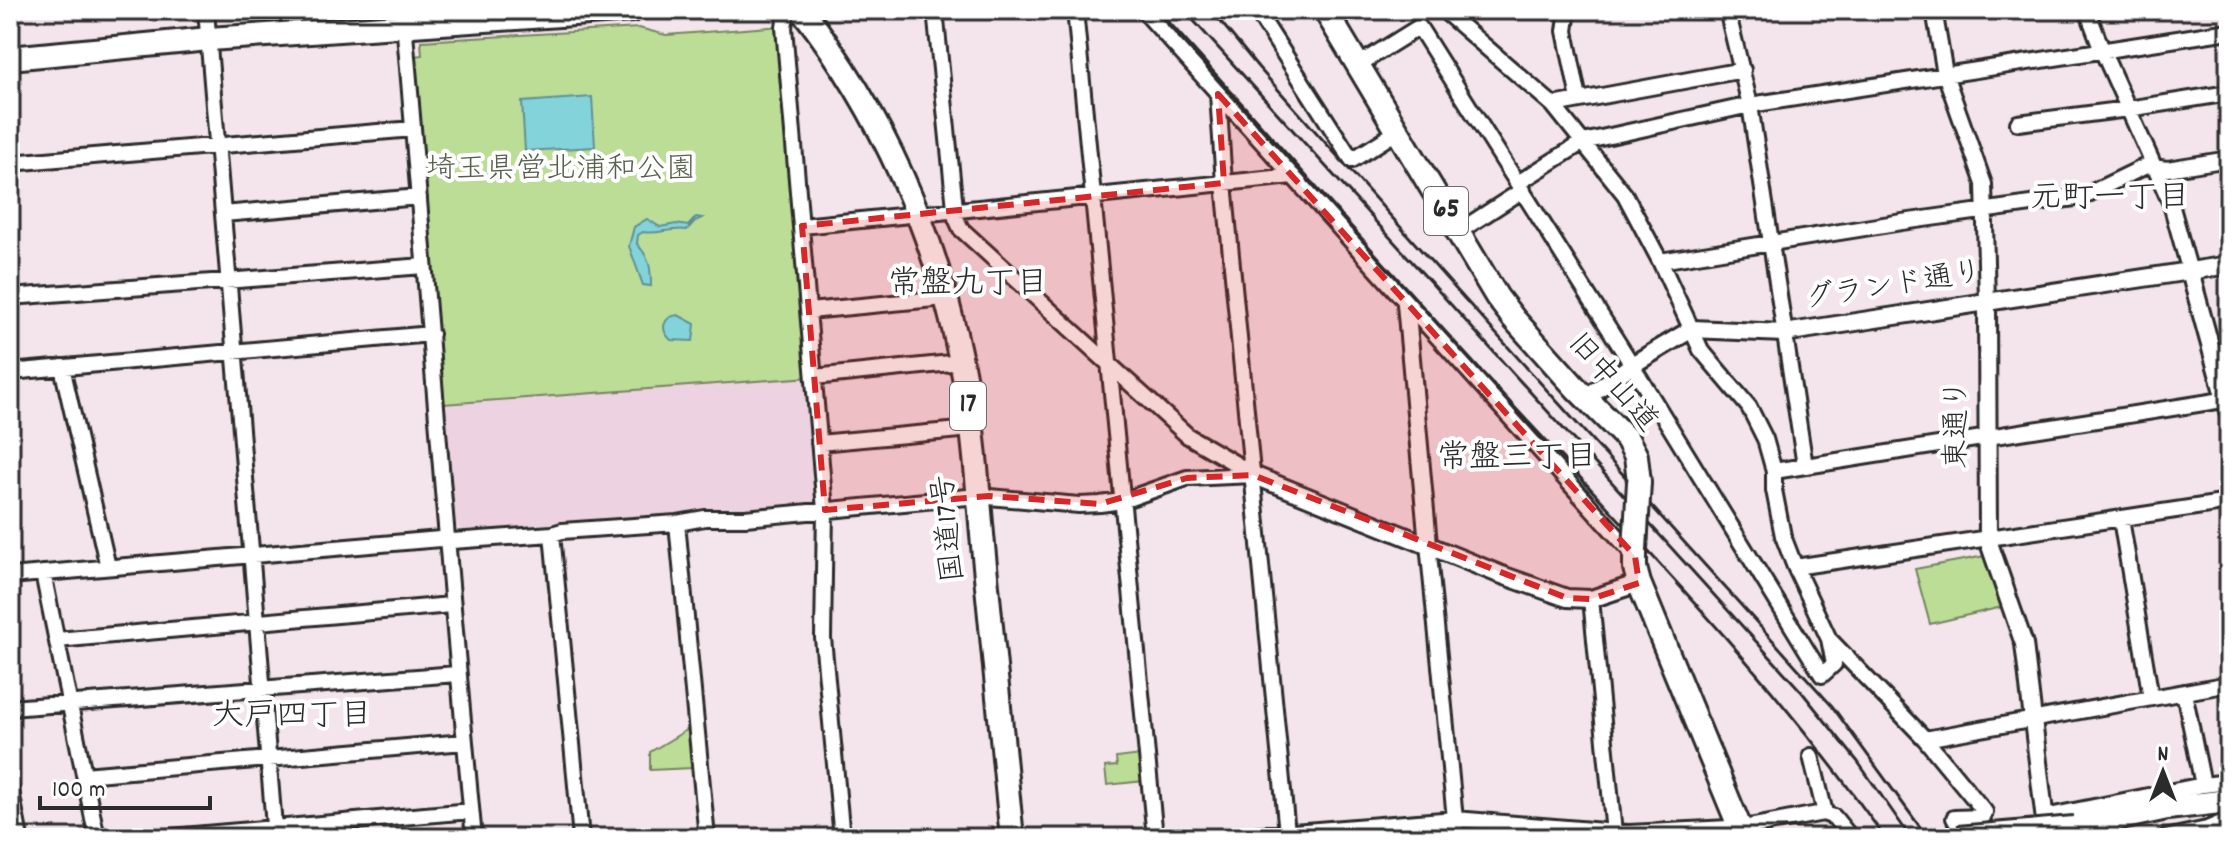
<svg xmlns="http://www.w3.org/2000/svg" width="2239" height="848" viewBox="0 0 2239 848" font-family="Dekko,'Klee One',sans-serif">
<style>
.built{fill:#edd3e1}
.green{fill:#bcdd96;stroke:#748460;stroke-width:2}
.water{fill:#83d4da;stroke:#609094;stroke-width:2}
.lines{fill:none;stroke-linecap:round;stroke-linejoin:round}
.minor-casing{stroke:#2b2b2b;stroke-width:20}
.tertiary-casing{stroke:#2b2b2b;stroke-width:22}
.primary-casing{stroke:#2b2b2b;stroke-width:28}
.trunk-casing{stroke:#2b2b2b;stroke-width:28}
.minor{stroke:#fff;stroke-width:14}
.tertiary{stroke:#fff;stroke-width:16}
.primary{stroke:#fff;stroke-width:22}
.trunk{stroke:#fff;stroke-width:22}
.rail{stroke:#2b2b2b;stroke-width:3}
.primary-bridge-casing{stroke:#2b2b2b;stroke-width:28;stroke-linecap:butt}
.trunk-bridge-casing{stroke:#2b2b2b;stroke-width:28;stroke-linecap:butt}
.primary-bridge{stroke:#fff;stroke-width:22}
.trunk-bridge{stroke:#fff;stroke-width:22}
.marked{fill:#d62828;fill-opacity:0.2;stroke:#d62828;stroke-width:6;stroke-dasharray:16 10;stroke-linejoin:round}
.labels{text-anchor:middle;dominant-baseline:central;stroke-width:8;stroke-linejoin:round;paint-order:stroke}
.shield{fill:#fff;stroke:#6b6b6b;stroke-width:2}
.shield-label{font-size:28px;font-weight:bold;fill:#2b2b2b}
.park-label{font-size:30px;fill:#56604b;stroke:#fff}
.street-label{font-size:30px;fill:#2b2b2b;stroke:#fff}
.neighbourhood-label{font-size:32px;fill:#2b2b2b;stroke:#fff}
</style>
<rect width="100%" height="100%" fill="#f4e5ed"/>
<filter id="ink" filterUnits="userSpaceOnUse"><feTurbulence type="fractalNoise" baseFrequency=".0125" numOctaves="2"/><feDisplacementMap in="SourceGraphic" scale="16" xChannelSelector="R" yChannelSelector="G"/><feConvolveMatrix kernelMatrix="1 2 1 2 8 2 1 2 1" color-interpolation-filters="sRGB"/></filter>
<g filter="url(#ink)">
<path class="built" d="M811 377 821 499 816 504 470 532H463L451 521 443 404Z"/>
<path class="green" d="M782 26 811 377 443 404 414 56 422 55 421 41 639 28 666 35Z
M1985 556 2002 607 1930 624 1915 569Z
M690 728 693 768 650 770V752Z
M1141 755 1144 781 1107 785 1105 767 1117 766 1116 758Z"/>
<path class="water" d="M592 97 595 147 525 151 522 102Z
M696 217 702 218 695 221 687 230C672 227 658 235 643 232L638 235 637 244C650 258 651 268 651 286L643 285 629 246 634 227 647 219 660 227 676 224 688 226Z
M678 315 695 324 693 341 671 340C660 330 662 317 678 315Z"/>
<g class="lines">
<g class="minor-casing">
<path id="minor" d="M206 10 275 838
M403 10C427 286 447 562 474 838
M787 10 784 27 825 510 823 638 842 838
M935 10 956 218 961 229 1188 436 1253 474
M1075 10 1155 838
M1143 10 1635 556
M1256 10 1352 160 1398 131
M1443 10 1553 105 1625 195 1660 261 1701 350 1749 407 1765 439 1774 471V490L1783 536 1795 567 1829 639 1925 739 1985 812 1983 817 1954 818 1965 838
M1568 10 1565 31 1579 99
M1727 10 1750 105 1805 466
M1934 10 1945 74 1984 184 1987 302
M2087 10 2102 50 2171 204 2190 272
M1358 65 1419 27 1632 365 1822 675 1834 664 1829 639
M1218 94 1224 183 1287 833
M1553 105 1743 70
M2018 123 2128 109 2229 93
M10 163 413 129
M1518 183 1583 142 1750 105 2229 31
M223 214 419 197
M802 226 1293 176
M1458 232 1523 190
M1660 261 1902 222 2082 197 2146 166 2167 169 2229 159
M10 297 424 266
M809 311 945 298
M62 367 108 567
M10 372 431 334
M814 377 961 362
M819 443 971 429
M1774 471 2229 399
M2121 519 2151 698
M677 523 707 838
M552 534 581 838
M1795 567 2229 502
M43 573 97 838
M10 576 440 539 452 541 552 534 562 531 677 523 705 518H745L978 496 1079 505 1100 504 1122 501 1187 478 1253 475
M1591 599 1614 833
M57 640 451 605
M2184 692 2203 785
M10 708 457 674
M1925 739 2229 684
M1811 756 1825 813
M84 775 464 742
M10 786 20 838
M2044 817 2203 785 2229 782
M159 838 471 811
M1217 838 1455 819 1428 544
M1456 838 1455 819 1629 833 1749 827 1823 813 1834 817 1851 838
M2165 838 2207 829 2229 820"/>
</g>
<g class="tertiary-casing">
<path id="tertiary" d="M2190 272 2229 414
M1987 302 1988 540 2024 644 2047 838
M1406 304 1428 544
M1585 398 1632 365 1692 329 1784 333 2229 265
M1253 475 1499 574 1567 598 1591 599 1639 583"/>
</g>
<g class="primary-casing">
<path id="primary" d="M1325 10 1497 297 1514 319 1576 388 1627 439 1636 456 1639 482
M1635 549V568L1639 583 1744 838"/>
</g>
<g class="trunk-casing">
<path id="trunk" d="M802 10C881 111 936 235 961 361 975 428 978 498 985 566 994 657 1003 747 1012 838
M10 58 209 39 632 10
M2074 828 2167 808 2229 801"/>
</g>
<use href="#minor" class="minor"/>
<use href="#tertiary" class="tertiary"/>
<use href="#primary" class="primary"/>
<use href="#trunk" class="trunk"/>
<path class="rail" d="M1158 10C1270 134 1380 261 1493 384 1629 531 1770 675 1885 838
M1184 10 1801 691 1858 762 1911 838
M1211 10 1258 67 1453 286 1832 706 1928 838"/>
<g class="primary-bridge-casing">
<path id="primary-bridge" d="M1635 549 1639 482"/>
</g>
<g class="trunk-bridge-casing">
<path id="trunk-bridge" d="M1958 838 2074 828"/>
</g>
<use href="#primary-bridge" class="primary-bridge"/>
<use href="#trunk-bridge" class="trunk-bridge"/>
</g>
</g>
<path class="marked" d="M1218 94 1635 556 1639 583 1591 599 1567 598 1253 475 1187 478 1100 504 989 496 825 510 802 226 1224 183Z"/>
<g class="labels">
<g class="shield">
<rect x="1424" y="187" width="44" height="48" rx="6"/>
<rect x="950" y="382" width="36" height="48" rx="6"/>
</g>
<g class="shield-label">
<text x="1446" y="211">65</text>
<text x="968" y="406">17</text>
</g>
<g class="park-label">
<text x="561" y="171">埼玉県営北浦和公園</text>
</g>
<g class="street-label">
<text transform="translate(1894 288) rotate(-9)">グランド通り</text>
<text transform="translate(1611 384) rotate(49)">旧中山道</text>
<text transform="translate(1959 424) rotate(-90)">東通り</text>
<text transform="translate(951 528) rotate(-96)">国道17号</text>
</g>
<g class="neighbourhood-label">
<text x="2110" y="200">元町一丁目</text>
<text x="968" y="286">常盤九丁目</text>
<text x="1517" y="460">常盤三丁目</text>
<text x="292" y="718">大戸四丁目</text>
</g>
</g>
<rect width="2239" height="848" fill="none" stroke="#fff" stroke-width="40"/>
<rect x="20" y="20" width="2199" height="808" fill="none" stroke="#2b2b2b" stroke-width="3" filter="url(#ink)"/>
<g transform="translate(2163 772)" stroke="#ffffff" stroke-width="6" paint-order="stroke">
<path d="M0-6L14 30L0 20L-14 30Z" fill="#2b2b2b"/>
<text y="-12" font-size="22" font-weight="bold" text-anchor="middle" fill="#2b2b2b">N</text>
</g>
<path d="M40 796v12h170v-12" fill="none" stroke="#2b2b2b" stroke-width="4"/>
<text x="52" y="796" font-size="24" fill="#2b2b2b" stroke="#ffffff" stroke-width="6" paint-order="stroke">100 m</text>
</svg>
